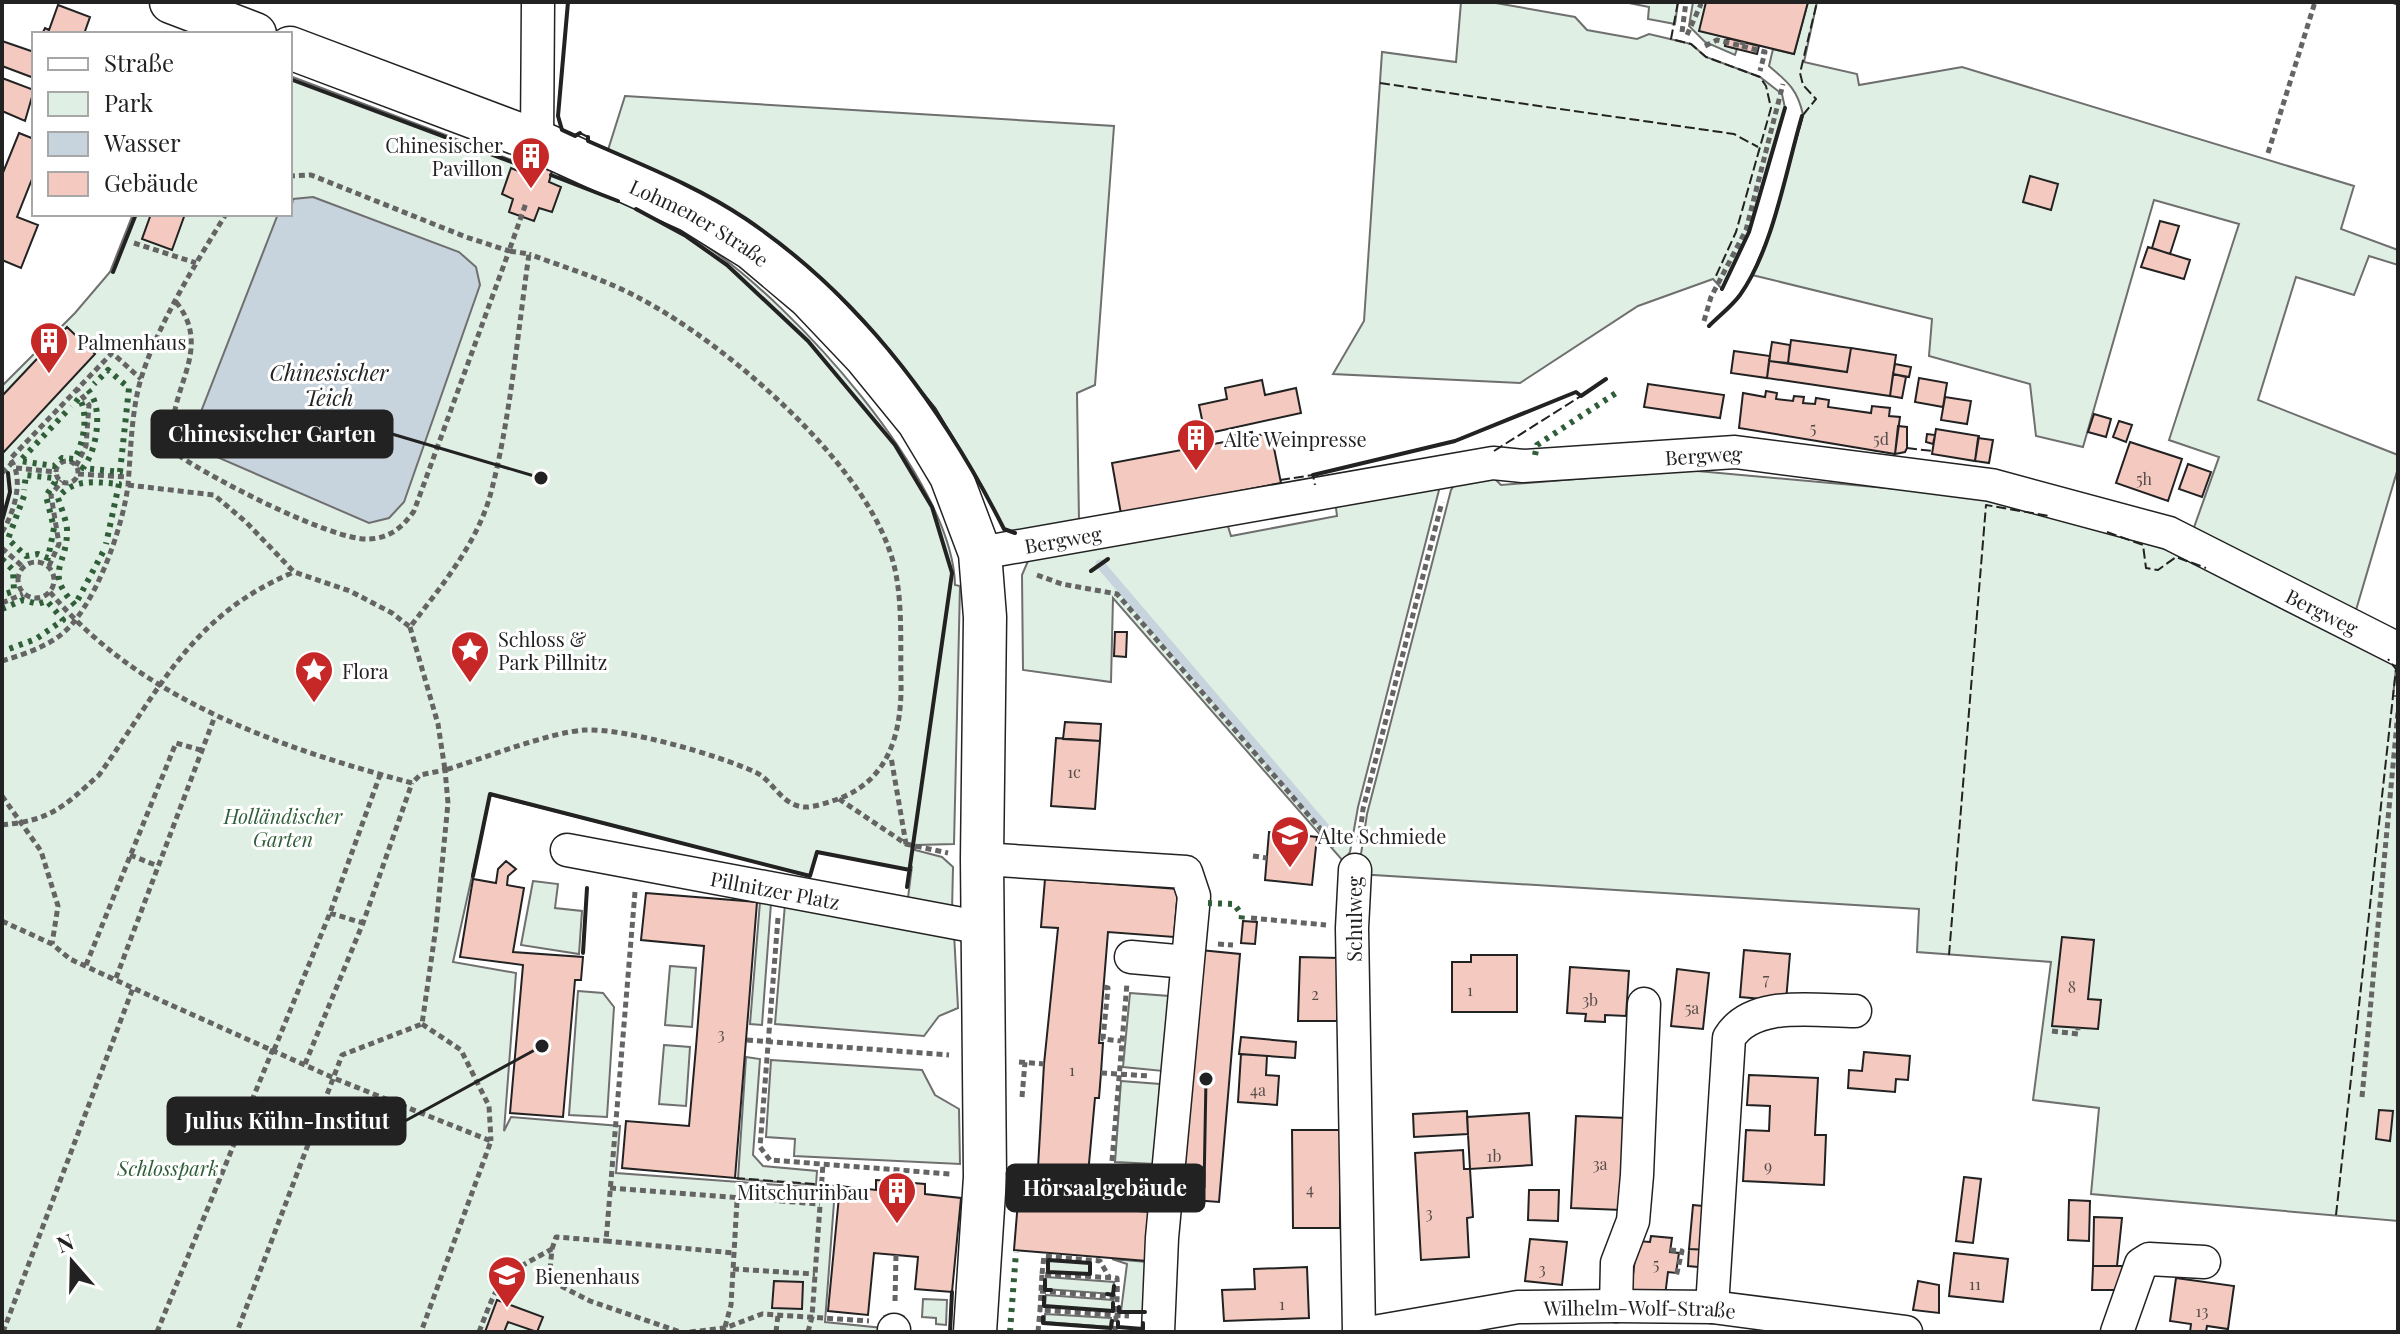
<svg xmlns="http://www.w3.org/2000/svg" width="2400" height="1334" viewBox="0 0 2400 1334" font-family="'Playfair Display',serif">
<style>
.green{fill:#e0efe3;stroke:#6f6f6f;stroke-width:2}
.water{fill:#c7d3dd;stroke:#6f6f6f;stroke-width:2}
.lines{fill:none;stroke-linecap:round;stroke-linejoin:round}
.stream{stroke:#c7d3dd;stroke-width:9}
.building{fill:#f3c9c0;stroke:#222;stroke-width:2}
.minor-casing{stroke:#222;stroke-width:35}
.major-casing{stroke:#222;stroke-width:45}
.path{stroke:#646464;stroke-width:5;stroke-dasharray:6 4;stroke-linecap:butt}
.minor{stroke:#fff;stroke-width:32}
.major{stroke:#fff;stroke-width:42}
.hedge{stroke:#2f5e38;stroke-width:6;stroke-dasharray:4 6;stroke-linecap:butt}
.fence{stroke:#222;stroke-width:2;stroke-dasharray:10 4;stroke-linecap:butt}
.wall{stroke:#222;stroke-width:4}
.labels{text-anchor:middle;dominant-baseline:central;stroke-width:6;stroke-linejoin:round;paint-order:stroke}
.number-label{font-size:16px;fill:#564c4a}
.poi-label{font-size:20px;fill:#222;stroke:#fff;text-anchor:start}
.street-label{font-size:20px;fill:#222;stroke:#fff}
.park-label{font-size:20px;font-style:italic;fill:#2f5e38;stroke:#fff}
.water-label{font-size:22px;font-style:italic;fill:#222;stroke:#fff}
.leader{fill:none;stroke:#222;stroke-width:3}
.callout-dot{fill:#222;stroke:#fff;stroke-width:3}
.callout{fill:#222;stroke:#222;stroke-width:3}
.callout-label{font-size:22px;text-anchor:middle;font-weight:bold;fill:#fff}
</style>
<rect width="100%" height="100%" fill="#fff"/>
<path class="green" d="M1461 2H1490L1575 17 1587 30 1637 39 1649 34 1691 44 1706 57 1760 77 1782 94 1785 108 1749 232 1722 289 1713 279 1638 306 1520 383 1333 374 1364 321 1382 52 1456 62Z
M1624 2H1678L1675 24 1648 19 1649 7Z
M1693 2H1706L1727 38 1725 45 1737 49 1735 55 1705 42 1689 26Z
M1808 2H1817L1804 62 1857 74 1859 85 1962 67 2354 186 2341 229 2398 250V265L2369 256 2354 295 2296 277 2258 400 2398 455V468L2356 610 2192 533 2219 457 2169 440 2239 224 2154 200 2083 447 2036 436 2030 384 1929 356 1932 319 1752 275 1770 233 1803 115C1798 90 1788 82 1769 66L1773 49 1794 54Z
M290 76 509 159 522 163 524 159 559 172V176C611 195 660 216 706 246 792 303 953 479 955 585L960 586 954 844 916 845 915 850 942 857 953 867 952 912 908 898 912 866 910 870 818 852 810 876 490 795 453 962 516 973 504 1131 511 1117 620 1126 616 1173 835 1189 825 1322 883 1328V1332H2V386L75 313 110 272 133 214H290Z
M625 96 1114 126 1095 385 1077 393 1079 521 1017 533 1004 529C943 408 859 293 744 218 701 190 655 170 608 150Z
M1686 470 1897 489 1907 483 2078 515 2228 574 2392 659 2396 669 2393 696H2398V1221L2091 1194 2099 1108 2033 1100 2051 962 1917 952 1919 909 1358 874 1367 814 1451 490 1458 480 1492 476 1501 485Z
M1436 483 1439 490 1358 807 1350 852 1343 861 1113 598 1111 682 1023 670 1022 575 1031 554 1226 520 1231 536 1337 516 1335 500Z
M533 881 558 884 555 908 582 911 579 954 521 945Z
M760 902 771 903 762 1025 750 1024Z
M785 904 954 933 958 1008 939 1016 924 1036 775 1024Z
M670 966 696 968 692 1027 665 1025Z
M578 991 603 993 614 1007 607 1117 569 1115Z
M1130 993 1169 996 1163 1071 1123 1067Z
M664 1045 690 1047 686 1106 659 1104Z
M746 1057 760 1059 753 1155 763 1166 817 1171 816 1185 738 1179Z
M771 1060 922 1070 935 1095 959 1109 960 1164 794 1156 795 1139 766 1137Z
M1121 1081 1160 1084 1155 1164 1115 1162Z
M1112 1259 1147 1262 1143 1313 1121 1311 1127 1264Z
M1048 1260 1090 1263V1274L1048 1272Z
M1046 1277 1114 1282 1113 1294 1045 1289Z
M1046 1295 1113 1300 1112 1311 1045 1306Z
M923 1299 947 1300 946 1325 936 1324V1318L922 1317Z
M1045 1314 1111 1318 1110 1327 1045 1322Z"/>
<path class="water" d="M313 197 459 252 476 267 480 285 404 502 389 518 369 523 210 454 198 439 197 422 278 214H290L293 199Z"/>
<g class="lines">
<path class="stream" d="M1100 564 1328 831"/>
</g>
<path class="building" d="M1706 2H1808L1794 54 1699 31Z
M58 5 90 17 84 34H42L45 28 49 30Z
M1727 38 1759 46 1757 54 1725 46Z
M2 41 34 52V78L2 66Z
M2 78 34 90 25 121 2 111Z
M19 133 34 139V174L17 217 38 225 21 268 2 260V175Z
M526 162 552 171 549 182 561 187 552 212 539 208 534 221 509 212 513 199 502 194 511 168 523 173Z
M2030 176 2058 184 2051 210 2023 202Z
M151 214H185L172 250 142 239Z
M2160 221 2179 226 2170 254 2152 248Z
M2148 247 2190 260 2184 279 2141 267Z
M67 327 95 354 2 454V396Z
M1791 340 1851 348 1847 372 1788 363Z
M1772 342 1790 345 1788 363 1769 361Z
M1851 348 1896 355 1890 396 1767 378 1769 361 1847 372Z
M1734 351 1770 356 1767 378 1731 373Z
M1895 364 1911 367 1909 377 1893 374Z
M1893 374 1906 377 1902 398 1890 396Z
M1919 378 1947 383 1943 407 1915 402Z
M1262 380 1265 395 1296 388 1301 413 1205 434 1199 405 1227 399 1225 388Z
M1648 384 1724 395 1720 418 1644 407Z
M1766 391 1777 393 1776 399 1793 401 1794 396 1804 397 1803 403 1815 404 1816 398 1829 400 1828 407 1871 413 1872 406 1890 408 1889 416 1900 417 1895 454 1739 428 1743 393 1765 397Z
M1945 397 1971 401 1967 424 1941 420Z
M2094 414 2111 419 2106 437 2088 432Z
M2119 421 2132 425 2126 442 2113 437Z
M1898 426 1907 427V448L1905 452 1895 454Z
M1936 429 1979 436 1975 461 1932 454Z
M1252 432 1253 436 1271 433 1281 483 1121 514 1112 463 1235 440 1234 435Z
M1927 434 1935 435 1933 444 1926 442Z
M1978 438 1993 440 1989 463 1975 461Z
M2130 442 2182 459 2168 501 2116 483Z
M2188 464 2211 472 2202 497 2179 489Z
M1115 632H1127L1126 657 1114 656Z
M1065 722 1101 724 1100 741 1063 739Z
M1056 738 1100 741 1095 809 1051 806Z
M1269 832 1317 837 1312 885 1265 880Z
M506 861 516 869 508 876 507 885 524 888 513 952 583 957 581 980H575L563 1117 510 1113 523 965 460 957 473 879 496 883 498 869Z
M1045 879 1178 889 1174 937 1108 932 1099 1043H1103L1101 1073 1099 1098H1095L1085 1207 1151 1212 1147 1261 1014 1250 1018 1201 1036 1202 1044 1064 1058 928 1041 927Z
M646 893 757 902 735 1178 622 1168 626 1121 689 1126 696 1047 704 946 641 940Z
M1243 921 1257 922 1255 944 1241 943Z
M2062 937 2094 940 2088 999 2101 1000 2098 1029 2052 1026Z
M1200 950 1240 954 1219 1202 1179 1199Z
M1744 950 1790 954 1786 1001 1740 997Z
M1471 955H1517V1012H1452V962H1471Z
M1300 957 1339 958 1337 1021H1298Z
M1570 967 1629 971 1626 1016 1605 1015V1022L1585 1021 1586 1014 1567 1013Z
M1677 969 1709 973 1703 1029 1671 1026Z
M1241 1037 1296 1042 1295 1058 1239 1054Z
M1864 1052 1910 1056 1908 1080 1896 1079 1895 1092 1848 1088 1849 1070 1862 1071Z
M1241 1054 1267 1056 1266 1075 1279 1076 1277 1105 1238 1102Z
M1749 1075 1818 1078 1815 1135H1826L1824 1185 1743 1181 1746 1130 1769 1131 1770 1106 1747 1105Z
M2379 1110 2393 1111 2390 1141 2376 1139Z
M1467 1111 1468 1134 1414 1137 1413 1114Z
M1529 1113 1532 1165 1470 1169 1467 1117Z
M1576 1116 1626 1118 1622 1210 1571 1208Z
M1292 1130H1340V1228H1293Z
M1463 1150 1464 1169H1470L1473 1217 1467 1218 1469 1257 1421 1260 1415 1153Z
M1964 1177 1981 1179 1973 1243 1956 1241Z
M876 1180 925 1184V1194L961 1198 952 1292 915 1289 918 1257 874 1253 868 1315 828 1311 840 1186 876 1190Z
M1529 1190H1559L1558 1221 1528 1220Z
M2069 1200 2090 1201 2089 1241 2068 1240Z
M1693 1205 1713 1207 1710 1250 1689 1249Z
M2094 1217 2122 1218 2117 1266H2093Z
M1651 1236 1672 1238 1670 1252 1679 1253 1676 1273 1668 1272 1665 1296 1631 1292 1637 1241 1650 1242Z
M1530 1239 1567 1242 1562 1285 1525 1281Z
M1689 1249 1710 1250 1708 1268 1688 1266Z
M1954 1253 2008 1259 2003 1302 1949 1296Z
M2093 1266H2124L2123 1290H2092Z
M1307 1267 1309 1318 1224 1321 1222 1290 1255 1289 1254 1269Z
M2176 1278 2234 1286 2228 1329 2207 1326 2206 1332H2190L2191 1324 2170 1321Z
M774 1281 803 1282 802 1309 772 1308Z
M1918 1281 1939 1285V1313L1913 1310Z
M497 1300 543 1317 537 1332 508 1322 504 1332H485Z"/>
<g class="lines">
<g class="minor-casing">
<g id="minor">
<path d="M537 141 538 2"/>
<path id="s1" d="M980 553 1493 463 1523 466 1735 452 1991 485 2169 533 2398 649"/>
<path id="s2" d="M567 850 983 928"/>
<path d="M982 859 1186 872 1194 896 1162 1238 1158 1332"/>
<path d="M1355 870 1352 928 1359 1332"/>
<path d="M1131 957 1187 962"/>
<path d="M1111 1189 1167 1192"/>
<path d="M1616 1306 1617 1263 1633 1221 1637 1175 1644 1004"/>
<path d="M1712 1307 1729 1038C1752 999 1816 1011 1855 1011"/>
<path d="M894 1332V1330"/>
<path id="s3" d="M1374 1332 1518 1307 1616 1306 1712 1307 1906 1332"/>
<path d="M2117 1332 2141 1264 2149 1259 2204 1262"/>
</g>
</g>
<g class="major-casing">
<g id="major">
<path d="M171 2 255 34"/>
<path id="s4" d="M290 48 537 141 691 211 752 249 809 297 865 356 918 421 951 476 980 553 985 617 982 859 985 1177 975 1332"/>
</g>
</g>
<path class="path" d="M2394 2 2398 3
M1682 32 1686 2
M1687 35 1701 4 1706 5
M1705 46 1717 40 1742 46 1743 42
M1742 46 1765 52 1760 71
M2268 153 2315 2
M134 243 196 263
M176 302C219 355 155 399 178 455 211 478 332 541 369 539 390 538 403 527 414 511L509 251 466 237 311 175 290 176
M1704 321 1711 297 1746 230 1783 84
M83 343 98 340 141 379
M56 472a11 11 0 1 1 22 0a11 11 0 1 1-22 0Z
M76 466 86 446 89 405 77 389
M16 468 56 472
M2 473 13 462
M78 474 128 477
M128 485 214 495 246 522 294 572 350 591 392 613 410 627C440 588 476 545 490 496 510 423 518 330 529 254L509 251 526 203
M2 532C14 513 25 478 10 459L112 353
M2 548 23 567
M18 580a18 18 0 1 1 36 0a18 18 0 1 1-36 0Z
M49 566 59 544 51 495 62 481
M1037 575 1062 584 1117 594 1337 848
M50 592C140 700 280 748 412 783L420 775 445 770 448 803 436 927 422 1024 342 1055 237 1332
M2 603 23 594
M410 627 438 724 445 770C482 759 550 732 585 730 625 728 718 755 755 772 773 780 780 804 803 807 812 808 830 802 838 799 890 780 902 731 901 681 900 639 904 589 889 549 857 457 726 344 641 299 607 280 566 268 529 254
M2 661C21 655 41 649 58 637 94 612 123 527 128 485 131 450 131 416 140 382 156 327 196 263 226 214
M2 796 41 851 58 906 52 944
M839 799 906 844 891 757
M2 825C52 820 63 807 99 775 161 688 190 616 294 572
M1359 842 1363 809 1442 502
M906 844 948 853
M130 855 158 866
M1253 856 1267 858
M635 892 606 1241 734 1253
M330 913 363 923
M778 918 760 1147 770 1160 950 1174
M1251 918 1326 925
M2 921 52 944 70 959 133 988 336 1079 491 1141 421 1332
M1218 944 1233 945
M86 965 176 743 204 751
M116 978 215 716
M1104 987 1108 988 1103 1039 1121 1041
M422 1024 461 1050 489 1106 491 1141
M2052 1031 2078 1034V1028
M747 1040 949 1055
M274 1050 330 913 380 775
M1019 1062 1044 1064
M305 1064 363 923 412 783
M1101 1073 1150 1076
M1022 1097 1025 1062
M2362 1097 2398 712
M1112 1161 1127 983
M610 1188 820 1204
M552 1249 556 1237 606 1241
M1670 1250 1682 1251 1676 1277
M733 1269 815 1274
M1042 1274 1044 1256 1100 1261 1109 1277
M1040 1291 1117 1297
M895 1301 896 1254
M725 1327 731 1305 737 1201
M3 1332 133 988
M157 1332 273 1049
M479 1332C501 1275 499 1278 552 1249L549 1280 590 1301 680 1332
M690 1332 725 1328 762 1314 869 1321
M776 1332 778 1315
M808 1332 812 1317 823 1164
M1038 1332 1040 1310
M1115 1332C1116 1314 1118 1296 1117 1278L1042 1274 1040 1310 1129 1316"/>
<use href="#minor" class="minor"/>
<use href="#major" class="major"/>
<path class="hedge" d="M88 390C104 407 97 451 83 468L120 472 129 388 108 370 94 384
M66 412 20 461 54 466 62 458 74 459C84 445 89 412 79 398L72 407
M1535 455 1537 445 1616 393
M24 496 8 539 26 556 38 554 48 558 54 528 46 496 55 482 53 478 26 475 24 490
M103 552 75 605C43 571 68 566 67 529 66 519 61 508 58 498 73 478 95 482 119 484L106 544
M2 559 13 570 14 591 2 595
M2 609 23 600 38 604 47 601 63 620 36 639 6 650
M1208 903 1234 904 1242 915 1241 925
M1010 1332 1016 1252"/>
<path class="fence" d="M1678 2 1671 39 1691 44 1706 57 1760 77 1766 86 1771 108 1736 232 1715 278
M1380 83 1734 134 1758 147
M580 133 588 137
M1752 275 1770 233 1803 115 1816 99 1803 85 1800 73 1817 2
M1907 448 1932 451
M1494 451 1581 396
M1280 480 1313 475 1315 485
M2107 532 2143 545 2146 568 2158 570 2176 557 2206 568
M1949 955 1986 505 2049 516
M735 1178 840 1186
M2336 1215 2396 669 2388 659"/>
<path class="wall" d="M568 2 558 116 562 130 575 136 580 133
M290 79 525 167
M588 137V141C642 165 697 186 746 219 860 296 943 408 1004 529L1015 533
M551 175 618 201
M636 209 686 236 727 265 808 341 895 445 932 507 952 573 907 887
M113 272 136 214
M1722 289 1749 232 1785 108
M1709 326C1719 316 1732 306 1740 295 1773 249 1786 170 1802 116
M1313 475 1455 441 1576 392 1581 396 1606 379
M2 521 10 492 8 473
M1091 571 1108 559
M473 876 490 794 810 876 817 852 910 870
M583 953 587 888
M1048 1260 1090 1263V1274L1048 1272Z
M1045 1280V1290H1051
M1107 1294 1113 1295 1114 1286
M1044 1297V1306L1113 1311V1303
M1119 1307V1312H1145
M1043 1317V1323L1111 1328 1112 1321
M1118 1322V1327L1143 1329V1323
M950 1332 952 1292"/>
</g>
<defs>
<g id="building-pin" transform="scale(2)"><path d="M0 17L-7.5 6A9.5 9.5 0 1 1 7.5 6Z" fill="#c62828" stroke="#fff"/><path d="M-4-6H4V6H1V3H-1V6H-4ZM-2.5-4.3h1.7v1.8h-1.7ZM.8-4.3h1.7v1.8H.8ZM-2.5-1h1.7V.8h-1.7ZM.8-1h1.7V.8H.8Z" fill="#fff"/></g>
<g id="sight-pin" transform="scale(2)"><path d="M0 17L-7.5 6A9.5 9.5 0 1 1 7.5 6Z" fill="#c62828" stroke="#fff"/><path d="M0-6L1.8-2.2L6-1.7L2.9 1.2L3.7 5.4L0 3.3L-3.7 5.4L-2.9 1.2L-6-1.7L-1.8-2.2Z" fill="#fff"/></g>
<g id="university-pin" transform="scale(2)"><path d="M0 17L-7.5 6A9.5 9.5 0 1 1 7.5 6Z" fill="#c62828" stroke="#fff"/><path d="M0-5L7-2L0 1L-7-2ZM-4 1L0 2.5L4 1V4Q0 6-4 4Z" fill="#fff"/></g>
</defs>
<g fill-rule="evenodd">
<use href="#building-pin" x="531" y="156"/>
<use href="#building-pin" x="49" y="341"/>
<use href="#building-pin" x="1196" y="438"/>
<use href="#sight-pin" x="470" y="650"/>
<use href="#sight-pin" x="314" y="670"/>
<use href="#university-pin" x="1290" y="835"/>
<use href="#building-pin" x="897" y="1191"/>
<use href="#university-pin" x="507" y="1275"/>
</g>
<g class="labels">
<g class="number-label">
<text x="1813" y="427">5</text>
<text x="1881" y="438">5d</text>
<text x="2144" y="478">5h</text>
<text x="1074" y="771">1c</text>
<text x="1766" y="978">7</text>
<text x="2072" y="986">8</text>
<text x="1470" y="989">1</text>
<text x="1315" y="993">2</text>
<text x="1590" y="999">3b</text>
<text x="1692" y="1007">5a</text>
<text x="721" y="1033">3</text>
<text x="1072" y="1069">1</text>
<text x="1258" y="1089">4a</text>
<text x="1494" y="1155">1b</text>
<text x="1600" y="1163">3a</text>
<text x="1768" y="1165">9</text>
<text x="1310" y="1188">4</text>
<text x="1429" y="1212">3</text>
<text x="1656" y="1263">5</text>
<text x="1542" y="1268">3</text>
<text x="1975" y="1283">11</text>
<text x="1282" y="1303">1</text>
<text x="2202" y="1310">13</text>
</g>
<g class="poi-label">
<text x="503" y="144" text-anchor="end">Chinesischer<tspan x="503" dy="23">Pavillon</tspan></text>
<text x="77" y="341">Palmenhaus</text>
<text x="1224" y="438">Alte Weinpresse</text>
<text x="498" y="638">Schloss &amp;<tspan x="498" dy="23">Park Pillnitz</tspan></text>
<text x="342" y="670">Flora</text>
<text x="1318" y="835">Alte Schmiede</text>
<text x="869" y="1191" text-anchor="end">Mitschurinbau</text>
<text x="535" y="1275">Bienenhaus</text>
</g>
<g class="street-label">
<text stroke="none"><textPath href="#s4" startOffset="446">Lohmener Straße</textPath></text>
<text stroke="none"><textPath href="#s1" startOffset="732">Bergweg</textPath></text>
<text stroke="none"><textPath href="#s1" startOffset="84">Bergweg</textPath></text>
<text stroke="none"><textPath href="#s1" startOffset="1378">Bergweg</textPath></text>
<text stroke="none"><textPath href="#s2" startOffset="212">Pillnitzer Platz</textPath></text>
<text transform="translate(1353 919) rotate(-90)">Schulweg</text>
<text stroke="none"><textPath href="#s3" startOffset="268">Wilhelm-Wolf-Straße</textPath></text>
</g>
<g class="park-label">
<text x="283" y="815">Holländischer<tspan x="283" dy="23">Garten</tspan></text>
<text x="168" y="1167">Schlosspark</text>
</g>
<g class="water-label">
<text x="329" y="372">Chinesischer<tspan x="329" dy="25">Teich</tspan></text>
</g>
</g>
<path class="leader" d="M541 478L392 434M542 1046L405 1121M1206 1079L1204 1188"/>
<g class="callout-dot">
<circle cx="541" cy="478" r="8"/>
<circle cx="542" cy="1046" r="8"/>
<circle cx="1206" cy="1079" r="8"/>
</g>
<g class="callout">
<rect x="152" y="411" width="240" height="46" rx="8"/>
<rect x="168" y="1098" width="237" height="46" rx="8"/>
<rect x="1007" y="1165" width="197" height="46" rx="8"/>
</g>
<g class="callout-label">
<text x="272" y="442">Chinesischer Garten</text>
<text x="287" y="1129">Julius Kühn-Institut</text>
<text x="1105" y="1196">Hörsaalgebäude</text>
</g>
<rect width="2400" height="1334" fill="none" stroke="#222222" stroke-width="8"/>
<rect x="32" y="32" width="260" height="184" fill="#ffffff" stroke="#a7a7a7" stroke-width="2"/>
<rect x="48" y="58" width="40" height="12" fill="#ffffff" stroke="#a7a7a7" stroke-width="2"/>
<text x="104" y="72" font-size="24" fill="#222222">Straße</text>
<rect x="48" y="92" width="40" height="24" fill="#e0efe3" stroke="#a7a7a7" stroke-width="2"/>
<text x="104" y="112" font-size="24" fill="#222222">Park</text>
<rect x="48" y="132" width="40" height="24" fill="#c7d3dd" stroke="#a7a7a7" stroke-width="2"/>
<text x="104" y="152" font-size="24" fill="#222222">Wasser</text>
<rect x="48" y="172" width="40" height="24" fill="#f3c9c0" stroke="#a7a7a7" stroke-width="2"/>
<text x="104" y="192" font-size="24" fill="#222222">Gebäude</text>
<g transform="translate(72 1262) rotate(340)" stroke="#ffffff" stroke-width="6" paint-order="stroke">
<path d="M0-6L14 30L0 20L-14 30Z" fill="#222222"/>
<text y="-12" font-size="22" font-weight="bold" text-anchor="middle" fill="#222222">N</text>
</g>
</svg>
